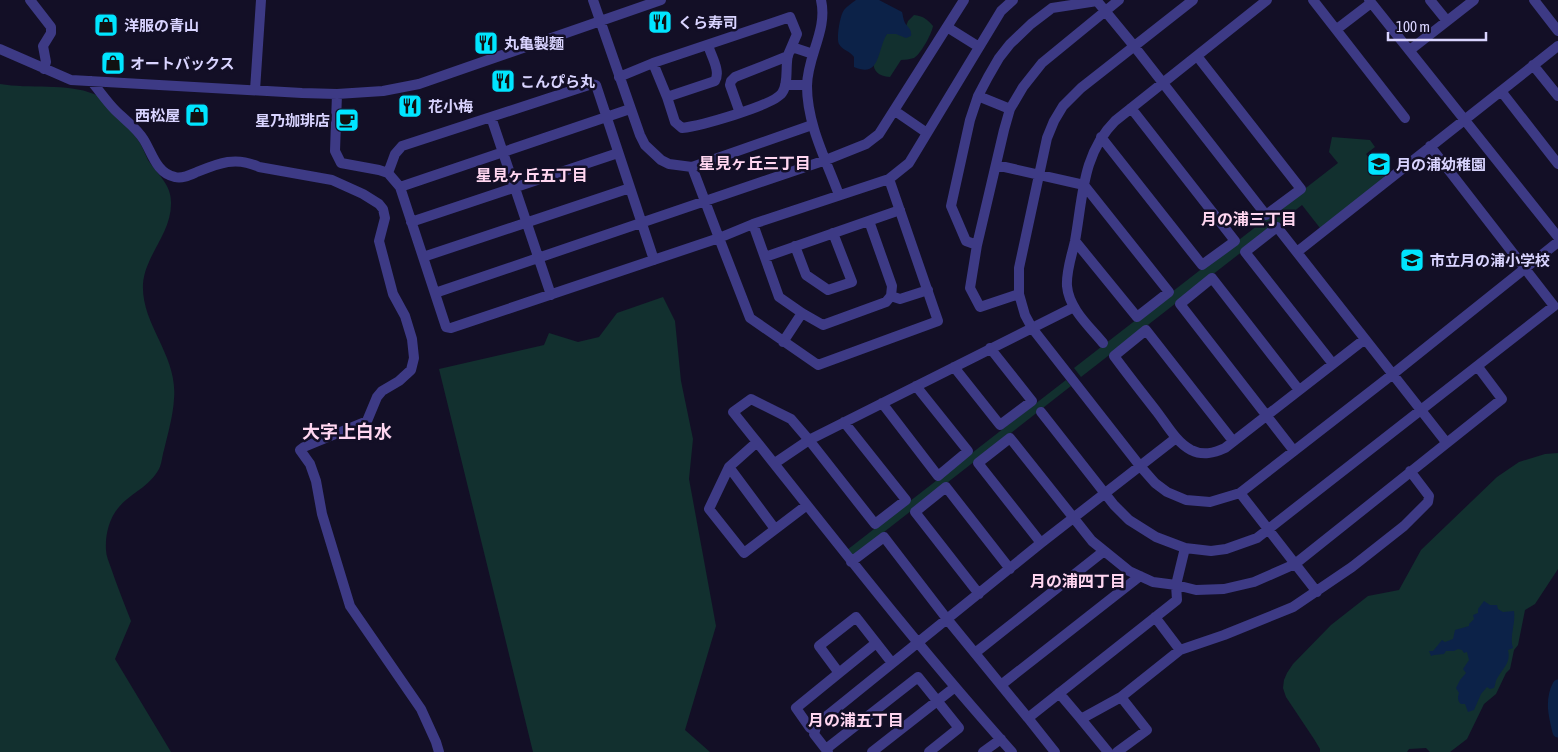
<svg xmlns="http://www.w3.org/2000/svg" width="1558" height="752" viewBox="0 0 1558 752" font-family="'Asap Condensed','Noto Sans JP',sans-serif">
<style>
.green{fill:#12302f}
.water{fill:#0c2248}
.lines{fill:none;stroke-linecap:round;stroke-linejoin:round}
.river{stroke:#0c2248;stroke-width:11}
.minor{stroke:#3d3a85;stroke-width:10}
.labels{text-anchor:middle;dominant-baseline:central;stroke-width:5;stroke-linejoin:round;paint-order:stroke}
.poi-label{font-size:15px;font-weight:bold;fill:#d9d4ff;stroke:#130f26;text-anchor:start}
.neighbourhood-label{font-size:16px;font-weight:bold;fill:#ffd6f0;stroke:#130f26}
.quarter-label{font-size:18px;font-weight:bold;fill:#ffd6f0;stroke:#130f26}
</style>
<rect width="100%" height="100%" fill="#130f26"/>
<path class="green" d="M914 15C923 16 927 19 933 26 932 33 921 54 914 58 910 59 905 60 901 60L890 77C860 75 878 44 889 31L904 32 908 21Z
M0 84C29 89 67 83 94 94 103 97 134 133 140 143 143 148 145 154 148 160 157 174 171 184 171 202 172 233 145 255 143 284 141 325 178 355 174 399 173 416 168 433 164 450 162 456 162 463 159 469 149 487 131 493 119 507 109 518 105 536 106 550 106 556 109 562 111 568 117 586 124 603 131 621L115 659 171 752H0Z
M1332 137 1370 140 1375 147 1366 154 1385 178 1320 228 1302 205 1081 377 1074 368 1338 163 1329 152Z
M663 297 675 321 681 381 693 439 689 479 716 626 685 730 710 752H533L439 369 544 345 549 333 578 342 599 337 617 313Z
M1066 380 1071 386 852 557 847 550Z
M1558 453V569L1535 604 1525 610 1518 645 1514 650 1510 669 1506 673 1496 694 1484 704 1467 739 1450 752H1430L1426 748 1409 749 1407 752H1320V749L1314 739 1286 697 1283 688 1284 680 1287 673 1293 664 1331 625 1368 596 1399 590 1421 550 1497 477 1519 462 1545 454Z"/>
<path class="water" d="M856 0H879L902 12C903 15 903 19 905 23 908 28 912 29 911 36L906 38 896 34H887C877 49 881 79 854 67V57C850 51 842 50 839 44 836 39 840 15 844 10 847 6 852 3 856 0Z
M1484 601 1490 605H1497L1498 609 1503 612 1514 611C1516 624 1509 636 1513 648L1508 650C1511 662 1504 667 1498 677 1495 681 1496 684 1494 688L1490 689 1487 687 1481 694 1474 710 1468 712 1465 704H1461C1458 701 1457 698 1459 693L1456 688 1460 680 1466 673 1463 669 1469 660 1467 652 1464 653 1462 650 1458 649 1454 651H1446L1444 654 1434 655 1431 656 1429 651H1433L1442 640 1445 642 1453 639 1455 630 1469 626V624L1474 619 1473 615 1478 613V609Z"/>
<g class="lines">
<path class="river" d="M1558 685C1550 700 1554 716 1558 732"/>
<path class="minor" d="M30 0 51 27V33L43 46 46 62 44 69
M593 0 640 135 645 145 661 160 669 164 692 167 812 125
M821 0C828 30 807 56 807 86 807 124 826 160 839 195
M1193 0 1081 88 1063 106 1054 121 1047 138 1019 268V294L1025 315 1032 328 1140 466 1155 483 1167 492 1186 500 1210 502 1240 493 1393 374 1558 242
M1313 0 1405 118
M1369 0 1558 237
M1430 0 1447 21
M1534 0 1558 31
M947 27 979 47
M1337 29 1371 3
M792 47 813 54
M0 49 71 80 302 93 337 94 383 91 419 84 661 0
M1410 50 1474 0
M1533 65 1558 96
M619 77 653 63 790 17 797 34C794 41 791 48 788 55 785 67 789 83 782 93 773 106 699 126 682 128L675 122 667 97 653 63
M91 81C99 90 106 101 115 110 125 120 137 128 144 140 152 153 157 174 175 177 182 179 190 175 197 172 219 163 236 156 259 167L332 180 363 194 379 204 383 209 385 218 379 241 393 294 405 316 412 339 414 358 411 370 399 381 382 391 377 397 367 421 304 447 300 450 310 464 316 481 322 514 350 606 421 709 436 742 439 752
M785 85H807
M255 90 261 0
M1501 91 1558 164
M337 94 335 151 341 163 379 170 388 173 400 187 446 327 451 328 719 238 753 224 889 179 909 163 1001 11 1013 0
M978 96 1010 109
M667 97 715 81C721 71 711 56 708 45
M895 111 927 133
M740 113 730 85 731 81 735 77 788 56
M491 117 551 295
M1101 137 1202 265 1235 241 1131 108
M996 165 1084 185 1169 292 1137 317 1075 241
M692 167 719 238 750 318 818 365 938 321 889 179
M388 173 395 154 402 146 592 84 596 85 654 260
M400 187 630 109
M411 222 618 153
M753 224 779 297 802 313 823 325 886 302 891 296 892 286 869 221
M977 245 966 241 951 206 970 120 978 96 988 77 999 58 1010 44 1031 24 1052 8 1097 1 1134 46 1266 215 1301 189 1197 56
M795 246 806 275 828 290 852 282 833 233
M1297 252 1558 46
M423 257 630 188
M765 257 900 210
M435 293 826 160 866 144 879 134 964 0
M1019 294 980 307 970 288 977 245 1004 130 1010 109 1023 87 1042 63 1119 0
M891 296 900 299 928 290
M783 342 802 313
M1103 343C1090 327 1069 309 1067 286 1066 271 1072 255 1075 241 1083 197 1082 154 1115 121L1267 0
M1333 364 1245 252 1277 227 1446 442
M954 367 1000 425 1032 401 990 348
M882 403 938 476 968 451 916 386
M1041 412 1114 505 1129 520 1156 537 1185 548 1211 551 1226 549 1257 538 1554 306 1430 146
M844 422 906 500 875 524 809 440 791 419 751 399 733 412C825 527 914 643 1012 752
M1233 441 1146 330 1114 356C1128 375 1143 394 1157 412 1167 425 1176 442 1191 450 1203 456 1214 453 1225 448L1365 339
M757 442 729 467 709 509 744 553 807 505
M1294 451 1180 304 1212 278 1299 390
M775 463 809 440 1074 307
M729 467 775 529
M1240 493 1317 592
M1041 543 978 463 1010 438 1092 541 1129 571 1153 582 1176 585 1196 590 1224 589 1254 582 1295 564 1502 399 1478 367
M851 562 884 537 947 619 1028 718 1177 600 1176 585 1185 548
M979 594 915 512 946 487 1010 569
M1155 617 1180 650
M975 653 1104 551
M839 673 876 643
M1001 685 1140 576
M1059 693 1081 719 1121 697 1180 650 1224 635 1293 607 1352 567 1404 526 1428 502 1429 496 1410 471
M1028 718 1055 752
M1081 719 1108 752
M815 729 810 728 796 708 839 673 819 646 856 617 892 663
M826 749 918 677 959 728 929 752
M828 752 814 734 817 724 1041 543 1176 438
M872 752 955 687
M983 752 1001 739
M1117 752 1147 730 1121 697"/>
</g>
<defs>
<g id="restaurant-square" transform="scale(1.25)"><rect x="-9" y="-9" width="18" height="18" rx="4" fill="#00e5ff" stroke="#130f26"/><path d="M-5-6h1v4h1v-4h1v4h1v-4h1v5L-1.5 .5V6h-2V.5L-5-1ZM5-6V6H3V1.5H1.5Q1.5-4 5-6Z" fill="#111"/></g>
<g id="shop-square" transform="scale(1.25)"><rect x="-9" y="-9" width="18" height="18" rx="4" fill="#00e5ff" stroke="#130f26"/><path d="M-5-2.5h2.3a2.7 3.5 0 0 1 5.4 0H5L5.5 6h-11ZM-1.5-2.5h3a1.5 2.3 0 0 0-3 0Z" fill="#111"/></g>
<g id="cafe-square" transform="scale(1.25)"><rect x="-9" y="-9" width="18" height="18" rx="4" fill="#00e5ff" stroke="#130f26"/><path d="M-5.5-4.5H6V0H3Q3 3.5 0 3.5H-2.5Q-5.5 3.5-5.5 0ZM3-3.2v2h1.7v-2ZM-6 4.5H4V6H-6Z" fill="#111"/></g>
<g id="school-square" transform="scale(1.25)"><rect x="-9" y="-9" width="18" height="18" rx="4" fill="#00e5ff" stroke="#130f26"/><path d="M0-5L7-2L0 1L-7-2ZM-4 1L0 2.5L4 1V4Q0 6-4 4Z" fill="#111"/></g>
</defs>
<g fill-rule="evenodd">
<use href="#restaurant-square" x="660" y="22"/>
<use href="#shop-square" x="106" y="25"/>
<use href="#restaurant-square" x="486" y="43"/>
<use href="#shop-square" x="113" y="63"/>
<use href="#restaurant-square" x="503" y="81"/>
<use href="#restaurant-square" x="410" y="106"/>
<use href="#shop-square" x="197" y="115"/>
<use href="#cafe-square" x="347" y="120"/>
<use href="#school-square" x="1379" y="164"/>
<use href="#school-square" x="1412" y="260"/>
</g>
<g class="labels">
<g class="poi-label">
<text x="678" y="22">くら寿司</text>
<text x="124" y="25">洋服の青山</text>
<text x="504" y="43">丸亀製麵</text>
<text x="130" y="63">オートバックス</text>
<text x="520" y="81">こんぴら丸</text>
<text x="428" y="106">花小梅</text>
<text x="180" y="115" text-anchor="end">西松屋</text>
<text x="330" y="120" text-anchor="end">星乃珈琲店</text>
<text x="1396" y="164">月の浦幼稚園</text>
<text x="1430" y="260">市立月の浦小学校</text>
</g>
<g class="neighbourhood-label">
<text x="755" y="163">星見ヶ丘三丁目</text>
<text x="532" y="175">星見ヶ丘五丁目</text>
<text x="1249" y="219">月の浦三丁目</text>
<text x="1078" y="581">月の浦四丁目</text>
<text x="856" y="720">月の浦五丁目</text>
</g>
<g class="quarter-label">
<text x="347" y="431">大字上白水</text>
</g>
</g>
<path d="M1388 32v8h98v-8" fill="none" stroke="#d9d4ff" stroke-width="2.5"/>
<text x="1396" y="32" font-size="15" fill="#d9d4ff" stroke="#130f26" stroke-width="4" paint-order="stroke">100 m</text>
</svg>
